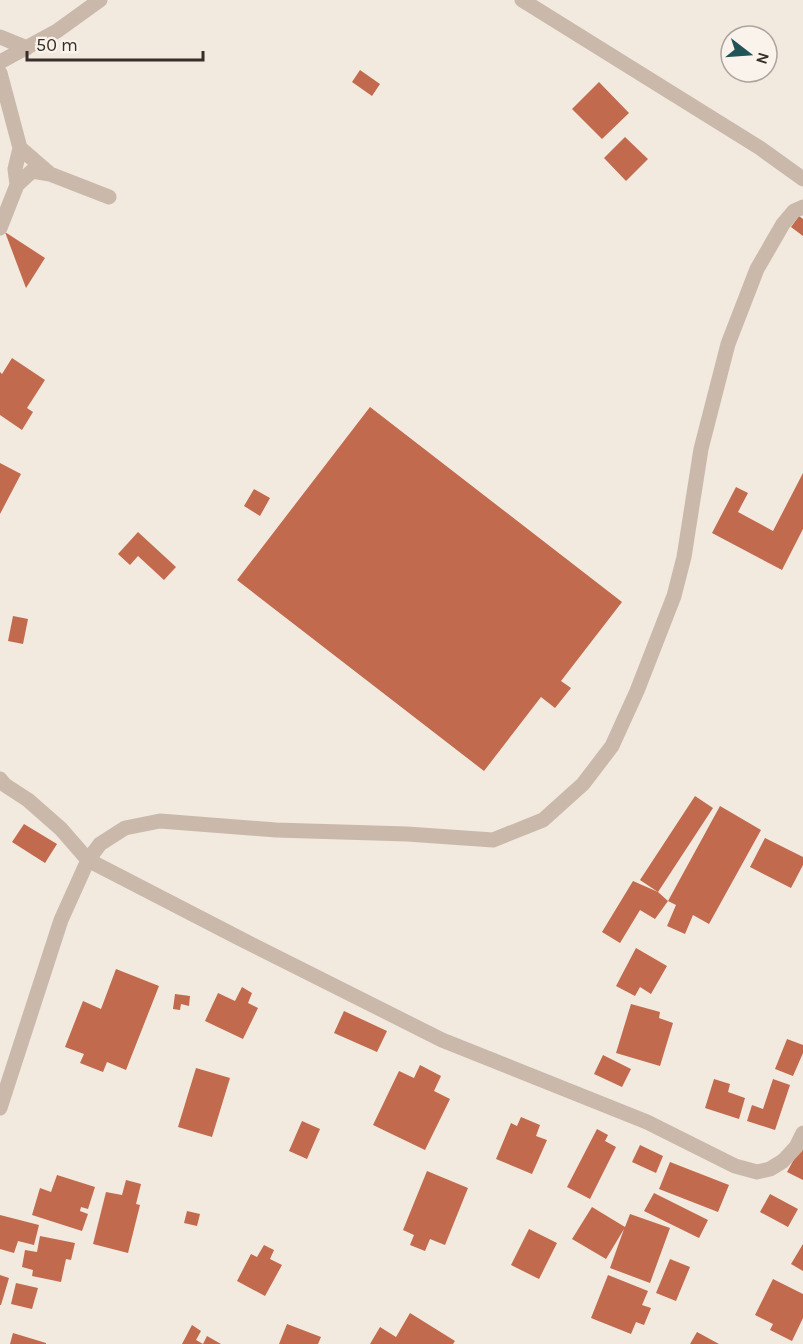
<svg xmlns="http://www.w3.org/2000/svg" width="803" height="1344" viewBox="0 0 803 1344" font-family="Karla,sans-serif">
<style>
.building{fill:#c26a4d}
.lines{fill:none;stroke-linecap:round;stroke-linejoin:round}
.street{stroke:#cab9ab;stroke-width:15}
</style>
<rect width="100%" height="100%" fill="#f2e9df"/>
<path class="building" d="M360 70 380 84 372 96 352 82Z
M599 82 629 113 602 139 572 109Z
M625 137 648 159 626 181 604 158Z
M799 216 803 219V236L791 227Z
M5 232 45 258 26 288Z
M12 358 45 380 27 408 33 412 22 430 0 415V372L2 374Z
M370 407 622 602 561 681 571 688 555 708 541 697 484 771 237 580Z
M0 463 21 474 0 514Z
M803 473V529L782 570 712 533 736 487 748 493 738 512 773 531Z
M254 489 270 498 260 516 244 506Z
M138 532 176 567 164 580 138 556 130 565 118 554Z
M13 616 28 619 23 644 8 641Z
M695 796 713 808 658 892 668 901 655 919 640 910 620 943 602 932 633 881 658 892 640 880Z
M720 806 761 830 709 924 693 915 685 934 667 926 676 905 668 901Z
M24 824 57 844 45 863 12 842Z
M765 838 803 857V865L791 888 750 867Z
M636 948 667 966 651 994 640 987 635 996 616 986Z
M116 969 159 986 126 1070 107 1062 103 1072 80 1063 84 1054 65 1047 83 1001 101 1009Z
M242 987 252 993 248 1003 258 1008 243 1039 205 1021 218 993 235 1001Z
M175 994 190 996 189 1006 181 1004 180 1010 173 1009Z
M631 1004 660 1012 659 1018 673 1023 660 1066 616 1053Z
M344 1011 387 1031 377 1052 334 1033Z
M787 1039 803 1045V1053L793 1076 775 1069Z
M603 1055 631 1069 622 1087 594 1074Z
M420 1065 441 1076 434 1091 450 1099 425 1150 373 1125 399 1071 414 1078Z
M196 1068 230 1078 212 1137 178 1127Z
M714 1079 730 1084 728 1092 745 1098 739 1119 705 1108Z
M773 1079 790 1085 775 1130 747 1121 752 1105 763 1109Z
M521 1117 540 1125 536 1136 547 1140 532 1174 496 1159 511 1123 517 1126Z
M302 1121 320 1129 307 1159 289 1151Z
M597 1129 608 1135 605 1141 616 1147 590 1199 567 1187Z
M803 1143V1180L787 1172Z
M640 1145 663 1156 656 1173 632 1162Z
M670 1162 729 1185 718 1212 659 1189Z
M427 1171 468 1188 445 1245 430 1239 425 1251 410 1245 414 1235 403 1230Z
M57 1175 95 1187 88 1209 81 1207 80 1211 88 1214 82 1231 32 1215 40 1188 51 1192Z
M126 1180 141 1184 136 1204 140 1205 128 1253 93 1244 106 1192 122 1195Z
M654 1193 708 1220 699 1238 644 1211Z
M770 1194 798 1209 788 1227 760 1212Z
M592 1207 625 1227 630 1214 670 1228 650 1283 610 1268 624 1229 606 1259 572 1239Z
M187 1211 200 1214 197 1226 184 1223Z
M0 1215 39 1225 34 1245 18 1241 14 1253 0 1249Z
M529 1229 557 1243 539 1279 511 1265Z
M40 1236 75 1243 71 1260 66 1259 61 1282 32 1276 33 1270 22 1267 25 1250 37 1252Z
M803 1244V1271L791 1264Z
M264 1245 274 1250 270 1259 282 1265 265 1296 237 1281 251 1254 257 1257Z
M670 1259 690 1267 676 1301 656 1293Z
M0 1275 9 1278 1 1305H0Z
M608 1275 648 1291 642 1305 651 1308 644 1325 636 1322 631 1334 591 1318Z
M773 1279 803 1294V1318L792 1341 770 1330 773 1324 755 1315Z
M16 1283 38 1288 32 1309 11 1304Z
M410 1313 455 1341 453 1344H370L380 1327 396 1337Z
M287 1324 321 1337 318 1344H279Z
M192 1325 201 1331 196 1340 203 1344 207 1336 221 1344H182Z
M697 1332 719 1344H690Z
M13 1333 46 1343V1344H10Z"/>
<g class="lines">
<path class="street" d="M522 0 760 148 803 179
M0 37 27 48
M0 62 57 31 100 0
M0 73 20 148 15 169 17 185
M20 148 50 174
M0 228 17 185 32 171 50 174 109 197
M0 779 5 785 28 800 61 829 88 860 239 938 442 1040 647 1122 735 1166 757 1172 770 1169 783 1161 796 1147 803 1133
M0 1108 61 920 88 860 100 844 125 828 160 821 276 830 407 834 493 840 543 820 583 784 612 746 637 691 674 596 684 557 701 449 728 344 757 269 783 224 794 211 803 207"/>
</g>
<g transform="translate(749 54) rotate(107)"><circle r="28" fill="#faf3eb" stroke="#aca49e" stroke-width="1.5"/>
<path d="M0-4.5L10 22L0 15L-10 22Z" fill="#205459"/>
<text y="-9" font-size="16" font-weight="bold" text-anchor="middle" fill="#382e2a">N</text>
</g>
<path d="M27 51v9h176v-9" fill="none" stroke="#382e2a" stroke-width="3"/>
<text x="36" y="51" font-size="18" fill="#382e2a" stroke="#faf3eb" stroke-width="4.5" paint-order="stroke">50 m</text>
</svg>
